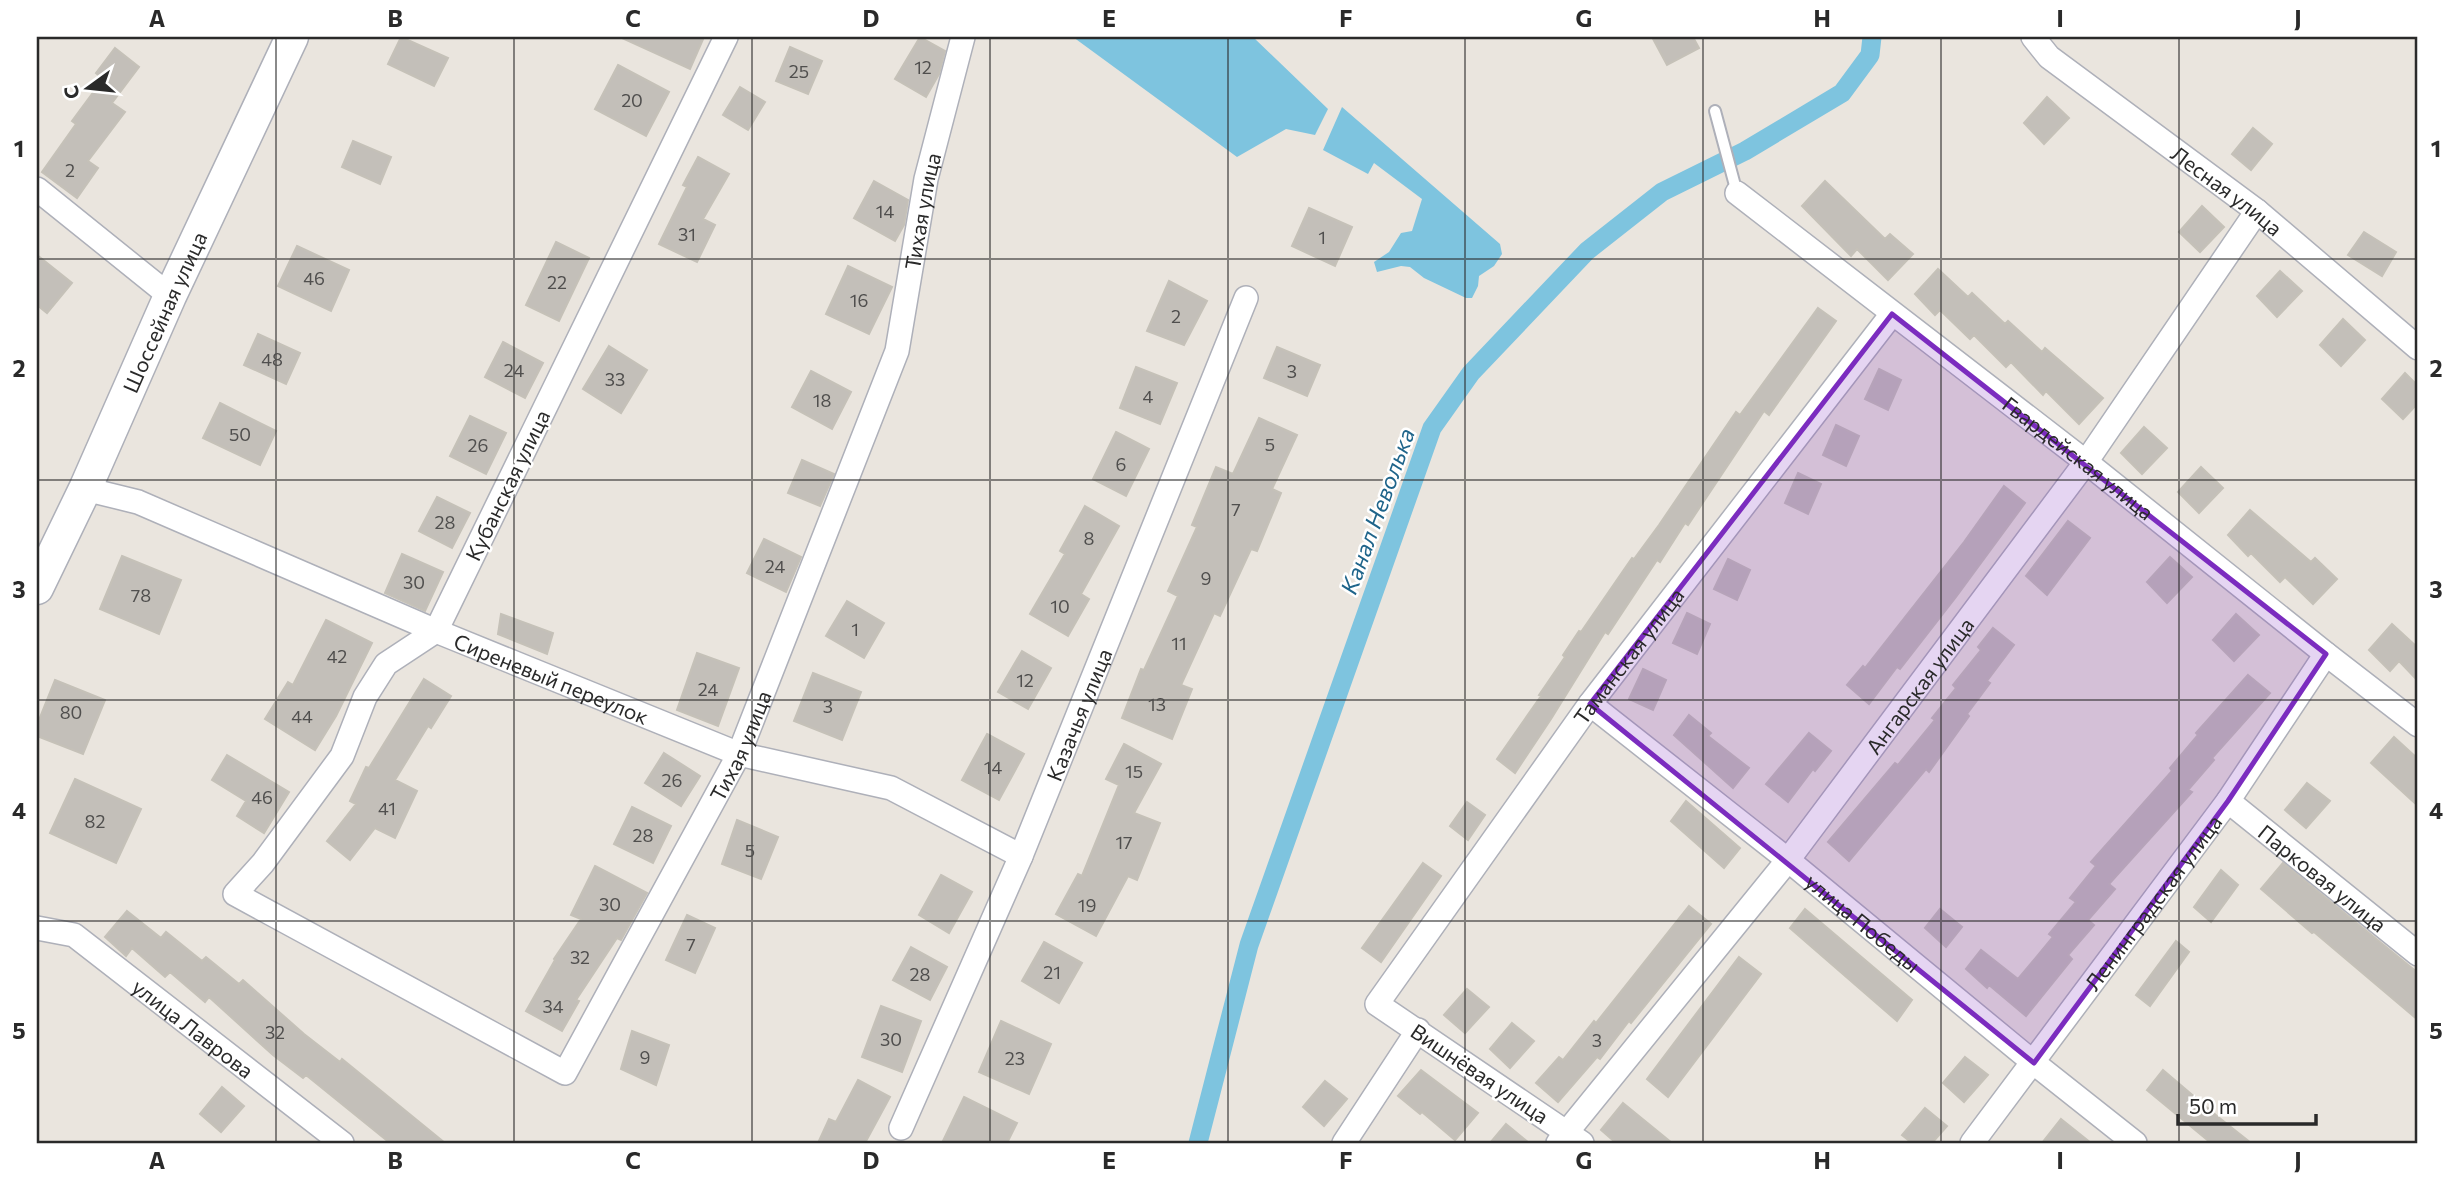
<svg xmlns="http://www.w3.org/2000/svg" width="2455" height="1180" viewBox="0 0 2455 1180" font-family="Commissioner,sans-serif">
<style>
.water{fill:#7ec4df}
.lines{fill:none;stroke-linecap:round;stroke-linejoin:round}
.canal{stroke:#7ec4df;stroke-width:19}
.building{fill:#c3bfb9;stroke:#c5c1b8;stroke-width:2}
.service-casing{stroke:#aeb0b9;stroke-width:14}
.minor-casing{stroke:#aeb0b9;stroke-width:26}
.secondary-casing{stroke:#aeb0b9;stroke-width:35}
.service{stroke:#fff;stroke-width:10}
.minor{stroke:#fff;stroke-width:23}
.secondary{stroke:#fff;stroke-width:32}
.marked{fill:#7b2cbf;fill-opacity:0.2;stroke:#7b2cbf;stroke-width:5;stroke-linejoin:round}
.grid{fill:none;stroke:#2a2a2a;stroke-width:2;stroke-opacity:0.55}
.labels{text-anchor:middle;dominant-baseline:central;stroke-width:5;stroke-linejoin:round;paint-order:stroke}
.number-label{font-size:18px;fill:#504f4e}
.street-label{font-size:21px;fill:#2a2a2a;stroke:#fff}
.water-label{font-size:23px;font-style:italic;fill:#1e648a;stroke:#fff}
.neatline{fill:none;stroke:#2a2a2a;stroke-width:2.5}
.grid-label{font-size:23px;text-anchor:middle;font-weight:bold;fill:#2a2a2a}
</style>
<rect width="100%" height="100%" fill="#eae5de"/>
<path class="water" d="M1073 37H1253L1328 109 1315 135 1286 129 1237 157Z
M1342 107 1500 244 1502 254 1494 266 1479 276 1478 286 1472 298H1466L1424 278 1410 267 1401 266 1377 272 1374 262 1389 252 1401 233 1412 231 1422 199 1374 163 1368 174 1323 150Z"/>
<g class="lines">
<path class="canal" d="M1198 1143 1249 945 1432 428 1471 373 1587 251 1662 192 1745 151 1842 93 1870 55 1872 37"/>
</g>
<path class="building" d="M401 37 448 58 434 86 388 64Z
M620 37H704L690 69Z
M920 37 945 51 939 74 926 97 895 79Z
M1652 37H1693L1699 48 1667 65Z
M790 47 822 61 808 94 776 81Z
M115 48 139 67 112 103 125 112 88 161 98 168 77 198 42 172 76 124 72 121 103 79 96 73Z
M618 65 669 92 646 136 595 109Z
M740 87 765 102 748 130 723 115Z
M2047 97 2069 118 2044 144 2024 123Z
M2253 128 2272 144 2251 170 2232 154Z
M353 141 391 157 380 184 342 167Z
M698 157 729 174 703 219 715 225 697 262 659 244 687 187 683 185Z
M874 181 908 200 904 225 895 241 854 218Z
M1825 181 1885 239 1890 234 1913 254 1888 280 1857 249 1851 256 1802 206Z
M2202 206 2224 227 2200 252 2179 232Z
M1309 208 1352 227 1335 266 1292 246Z
M2364 232 2396 252 2382 276 2348 255Z
M556 242 589 258 559 321 526 305Z
M297 246 349 270 331 311 278 286Z
M37 255 72 283 47 313 37 305Z
M848 266 892 287 869 334 826 314Z
M1938 269 1968 297 1972 293 2005 324 2008 321 2042 352 2045 348 2103 398 2079 424 2046 391 2043 395 2011 362 2006 367 1974 335 1970 339 1940 310 1935 315 1915 294Z
M2280 271 2302 291 2277 317 2257 296Z
M1169 281 1207 301 1184 345 1147 331Z
M1818 308 1836 321 1769 415 1764 411 1688 525 1685 523 1660 562 1657 560 1608 634 1605 632 1551 719 1515 773 1497 759 1541 696 1539 695 1565 657 1563 655 1579 631 1581 632 1632 558 1634 559 1659 525 1736 412 1740 415Z
M2343 319 2365 340 2341 366 2320 345Z
M258 334 300 353 286 384 244 365Z
M503 342 543 363 525 398 485 377Z
M609 346 647 370 621 413 583 389Z
M1277 347 1320 365 1307 396 1264 378Z
M1136 367 1177 383 1160 424 1120 408Z
M1879 369 1901 380 1888 410 1865 399Z
M811 371 851 392 832 429 792 407Z
M2405 373 2418 386V403L2403 419 2382 399Z
M220 403 276 431 260 465 203 438Z
M470 416 506 433 486 474 450 456Z
M1259 418 1297 435 1272 489 1281 493 1257 551 1251 549 1220 616 1214 613 1181 685 1192 689 1172 739 1122 718 1141 669 1144 670 1178 596 1168 591 1197 527 1192 525 1216 467 1233 474Z
M1836 425 1859 436 1846 466 1823 455Z
M2144 427 2167 448 2142 474 2121 453Z
M1116 432 1149 449 1126 496 1093 479Z
M802 460 834 474 820 506 788 493Z
M2201 467 2223 488 2199 513 2178 492Z
M1798 473 1821 484 1808 514 1785 503Z
M2004 486 2025 503 1956 597 1900 669 1897 667 1869 704 1847 685 1863 666 1865 668 1964 542Z
M437 497 470 513 452 548 419 531Z
M1085 506 1119 526 1081 594 1089 599 1068 636 1030 614 1065 554 1060 551Z
M2250 510 2311 562 2315 558 2337 579 2313 604 2285 577 2280 582 2251 553 2248 556 2228 535Z
M2068 521 2090 538 2047 595 2026 576Z
M764 539 801 557 786 592 747 573Z
M402 554 443 572 425 611 385 593Z
M122 556 181 580 159 634 100 609Z
M2170 557 2192 577 2167 603 2147 582Z
M1728 559 1750 570 1737 600 1714 589Z
M847 601 884 623 864 658 826 636Z
M1687 613 1710 624 1697 654 1673 643Z
M501 614 553 633 547 654 498 634Z
M2236 614 2259 635 2234 661 2213 640Z
M326 620 372 643 336 716 315 750 265 719 288 682 293 685Z
M2392 624 2418 648V681L2399 661 2390 671 2369 650Z
M1993 628 2014 645 1987 681 1990 683 1967 714 1969 716 1929 772 1926 769 1849 861 1828 842 1895 763 1898 765 1935 720 1932 718 1956 688 1953 685 1981 650 1978 647Z
M1022 651 1051 668 1028 709 998 692Z
M697 653 739 668 718 726 677 710Z
M1643 669 1666 680 1653 710 1629 699Z
M813 673 861 692 842 740 794 721Z
M2248 675 2270 693 2212 758 2214 760 2188 790 2192 792 2109 884 2115 889 2088 920 2094 925 2068 955 2072 959 2026 1016 1989 985 1987 988 1966 969 1981 950 2018 979 2053 937 2049 934 2076 902 2070 898 2096 866 2091 862 2172 771 2170 768 2198 735 2196 733Z
M424 679 451 696 431 728 428 726 395 780 417 791 395 838 375 828 350 860 327 841 356 804 350 801 366 767 369 768Z
M55 680 105 700 83 754 37 736V725Z
M1689 715 1711 733 1708 736 1749 768 1733 788 1674 735Z
M1809 733 1831 751 1815 771 1813 769 1788 802 1766 784Z
M987 734 1024 754 999 800 962 780Z
M2394 737 2418 759V806L2371 763Z
M1124 744 1161 764 1134 813 1160 823 1137 880 1128 876 1096 936 1056 914 1078 874 1082 876 1119 785 1106 779Z
M664 753 700 776 681 806 645 783Z
M227 755 289 792 264 833 237 816 246 801 212 780Z
M75 779 141 809 116 863 50 833Z
M2307 783 2330 801 2306 828 2285 810Z
M1686 801 1740 848 1724 868 1671 821Z
M1467 802 1485 815 1468 840 1450 826Z
M632 807 671 826 653 863 614 844Z
M737 820 778 837 761 879 722 864Z
M1423 863 1441 876 1381 962 1362 948Z
M2283 863 2418 973V1020L2314 932 2312 933 2261 889Z
M595 866 647 893 621 940 617 938 576 1000 579 1001 562 1031 526 1011 555 960 554 959 581 919 571 915Z
M2221 870 2238 885 2211 922 2194 907Z
M941 875 972 892 949 933 919 915Z
M1689 906 1711 924 1631 1023 1629 1021 1600 1059 1597 1057 1558 1102 1536 1083 1559 1057 1563 1060 1594 1021 1596 1023Z
M1805 909 1912 1000 1897 1021 1790 928Z
M1940 909 1962 927 1946 947 1925 928Z
M127 911 161 938 166 932 202 961 206 957 239 984 243 980 304 1034 340 1062 342 1059 445 1143H390L306 1075 303 1078 273 1055 209 997 205 1002 170 972 165 977 132 948 126 956 105 937Z
M687 915 715 928 695 973 666 960Z
M2176 941 2189 952 2150 1006 2136 995Z
M1044 942 1082 963 1059 1003 1022 981Z
M911 947 947 967 930 1000 893 980Z
M1739 957 1761 974 1668 1097 1647 1079Z
M1467 989 1489 1007 1465 1033 1444 1015Z
M881 1006 921 1021 902 1072 862 1057Z
M1001 1021 1051 1044 1029 1094 979 1072Z
M1512 1023 1534 1041 1510 1068 1490 1049Z
M632 1031 669 1045 656 1085 621 1069Z
M1965 1057 1988 1075 1964 1102 1943 1083Z
M1421 1070 1478 1113 1455 1140 1422 1112 1420 1114 1398 1096Z
M2163 1070 2217 1116 2251 1143H2211L2147 1090Z
M858 1080 890 1097 865 1143H818L829 1119 836 1122Z
M1325 1081 1347 1099 1324 1126 1303 1107Z
M222 1087 244 1106 221 1132 200 1114Z
M964 1097 1017 1123 1007 1143H942Z
M1623 1103 1672 1143H1616L1601 1130Z
M1925 1108 1947 1126 1932 1143H1912L1902 1135Z
M2061 1119 2091 1143H2042Z
M1506 1124 1529 1143H1490Z"/>
<g class="lines">
<g class="service-casing">
<path id="service" d="M1715 111 1737 193"/>
</g>
<g class="minor-casing">
<g id="minor">
<path id="s1" d="M726 37 436 631 386 664 365 697 342 756 263 863 235 894 565 1073 739 754 897 351 926 179 963 37"/>
<path id="s2" d="M2033 37 2049 57 2257 211 2418 348"/>
<path d="M37 189 170 296"/>
<path id="s3" d="M1737 193 2086 462 2326 654 2418 725"/>
<path id="s4" d="M85 489 138 502 436 631 739 754 891 788 1021 856"/>
<path id="s5" d="M1590 704 1788 860 2034 1063 2135 1143"/>
<path id="s6" d="M2228 801 2418 954"/>
<path id="s7" d="M37 928 74 935 342 1143"/>
<path id="s8" d="M901 1128 1021 856 1246 298"/>
<path d="M1344 1143 1418 1030"/>
<path id="s9" d="M1558 1143 1788 860 2086 462 2257 211"/>
<path id="s10" d="M1582 1143 1377 1004 1590 704 1892 314"/>
<path id="s11" d="M1972 1143 2228 801 2326 654"/>
</g>
</g>
<g class="secondary-casing">
<g id="secondary">
<path id="s12" d="M37 588 85 489 170 296 292 37"/>
</g>
</g>
<use href="#service" class="service"/>
<use href="#minor" class="minor"/>
<use href="#secondary" class="secondary"/>
</g>
<path class="marked" d="M1892 314 2326 654 2228 801 2034 1063 1590 704Z"/>
<path class="grid" d="M276 37V1143M514 37V1143M752 37V1143M990 37V1143M1228 37V1143M1465 37V1143M1703 37V1143M1941 37V1143M2179 37V1143M37 259H2418M37 480H2418M37 700H2418M37 921H2418"/>
<g class="labels">
<g class="number-label">
<text x="923" y="67">12</text>
<text x="799" y="71">25</text>
<text x="632" y="100">20</text>
<text x="70" y="170">2</text>
<text x="885" y="211">14</text>
<text x="687" y="234">31</text>
<text x="1322" y="237">1</text>
<text x="314" y="278">46</text>
<text x="557" y="282">22</text>
<text x="859" y="300">16</text>
<text x="1176" y="316">2</text>
<text x="272" y="359">48</text>
<text x="514" y="370">24</text>
<text x="1292" y="371">3</text>
<text x="615" y="379">33</text>
<text x="1148" y="396">4</text>
<text x="822" y="400">18</text>
<text x="240" y="434">50</text>
<text x="1270" y="444">5</text>
<text x="478" y="445">26</text>
<text x="1121" y="464">6</text>
<text x="1236" y="509">7</text>
<text x="445" y="522">28</text>
<text x="1089" y="538">8</text>
<text x="775" y="566">24</text>
<text x="1206" y="578">9</text>
<text x="414" y="582">30</text>
<text x="141" y="595">78</text>
<text x="1060" y="606">10</text>
<text x="855" y="629">1</text>
<text x="1179" y="643">11</text>
<text x="337" y="656">42</text>
<text x="1025" y="680">12</text>
<text x="708" y="689">24</text>
<text x="1157" y="704">13</text>
<text x="828" y="706">3</text>
<text x="71" y="712">80</text>
<text x="302" y="716">44</text>
<text x="993" y="767">14</text>
<text x="1134" y="771">15</text>
<text x="672" y="780">26</text>
<text x="262" y="797">46</text>
<text x="387" y="808">41</text>
<text x="95" y="821">82</text>
<text x="643" y="835">28</text>
<text x="1124" y="842">17</text>
<text x="750" y="850">5</text>
<text x="610" y="904">30</text>
<text x="1087" y="905">19</text>
<text x="691" y="944">7</text>
<text x="580" y="957">32</text>
<text x="1052" y="972">21</text>
<text x="920" y="974">28</text>
<text x="553" y="1006">34</text>
<text x="275" y="1032">32</text>
<text x="891" y="1039">30</text>
<text x="1597" y="1040">3</text>
<text x="645" y="1057">9</text>
<text x="1015" y="1058">23</text>
</g>
<g class="street-label">
<text stroke="none"><textPath href="#s2" startOffset="248">Лесная улица</textPath></text>
<text stroke="none"><textPath href="#s1" startOffset="2312">Тихая улица</textPath></text>
<text stroke="none"><textPath href="#s12" startOffset="304">Шоссейная улица</textPath></text>
<text stroke="none"><textPath href="#s3" startOffset="432">Гвардейская улица</textPath></text>
<text transform="translate(507 485) rotate(-64)">Кубанская улица</text>
<text stroke="none"><textPath href="#s10" startOffset="677">Таманская улица</textPath></text>
<text stroke="none"><textPath href="#s4" startOffset="504">Сиреневый переулок</textPath></text>
<text stroke="none"><textPath href="#s9" startOffset="583">Ангарская улица</textPath></text>
<text stroke="none"><textPath href="#s8" startOffset="450">Казачья улица</textPath></text>
<text stroke="none"><textPath href="#s1" startOffset="1745">Тихая улица</textPath></text>
<text stroke="none"><textPath href="#s6" startOffset="122">Парковая улица</textPath></text>
<text stroke="none"><textPath href="#s11" startOffset="301">Ленинградская улица</textPath></text>
<text stroke="none"><textPath href="#s5" startOffset="350">улица Победы</textPath></text>
<text stroke="none"><textPath href="#s7" startOffset="189">улица Лаврова</textPath></text>
<text transform="translate(1480 1073) rotate(34)">Вишнёвая улица</text>
</g>
<g class="water-label">
<text transform="translate(1377 511) rotate(-70)">Канал Неволька</text>
</g>
</g>
<rect width="2455" height="1180" fill="none" stroke="#ffffff" stroke-width="77"/>
<g transform="translate(88 88) rotate(255)" stroke="#ffffff" stroke-width="5" paint-order="stroke">
<path d="M0-5L12 26L0 18L-12 26Z" fill="#2a2a2a"/>
<text y="-10" font-size="19" font-weight="bold" text-anchor="middle" fill="#2a2a2a">С</text>
</g>
<path d="M2178 1114v10h138v-10" fill="none" stroke="#2a2a2a" stroke-width="3.5"/>
<text x="2189" y="1114" font-size="21" fill="#2a2a2a" stroke="#ffffff" stroke-width="5" paint-order="stroke">50 m</text>
<rect x="38" y="38" width="2378" height="1104" class="neatline"/>
<g class="grid-label">
<text x="157" y="27">A</text>
<text x="395" y="27">B</text>
<text x="633" y="27">C</text>
<text x="871" y="27">D</text>
<text x="1109" y="27">E</text>
<text x="1346" y="27">F</text>
<text x="1584" y="27">G</text>
<text x="1822" y="27">H</text>
<text x="2060" y="27">I</text>
<text x="2298" y="27">J</text>
<text x="19" y="157">1</text>
<text x="2436" y="157">1</text>
<text x="19" y="377">2</text>
<text x="2436" y="377">2</text>
<text x="19" y="598">3</text>
<text x="2436" y="598">3</text>
<text x="19" y="819">4</text>
<text x="2436" y="819">4</text>
<text x="19" y="1039">5</text>
<text x="2436" y="1039">5</text>
<text x="157" y="1169">A</text>
<text x="395" y="1169">B</text>
<text x="633" y="1169">C</text>
<text x="871" y="1169">D</text>
<text x="1109" y="1169">E</text>
<text x="1346" y="1169">F</text>
<text x="1584" y="1169">G</text>
<text x="1822" y="1169">H</text>
<text x="2060" y="1169">I</text>
<text x="2298" y="1169">J</text>
</g>
</svg>
